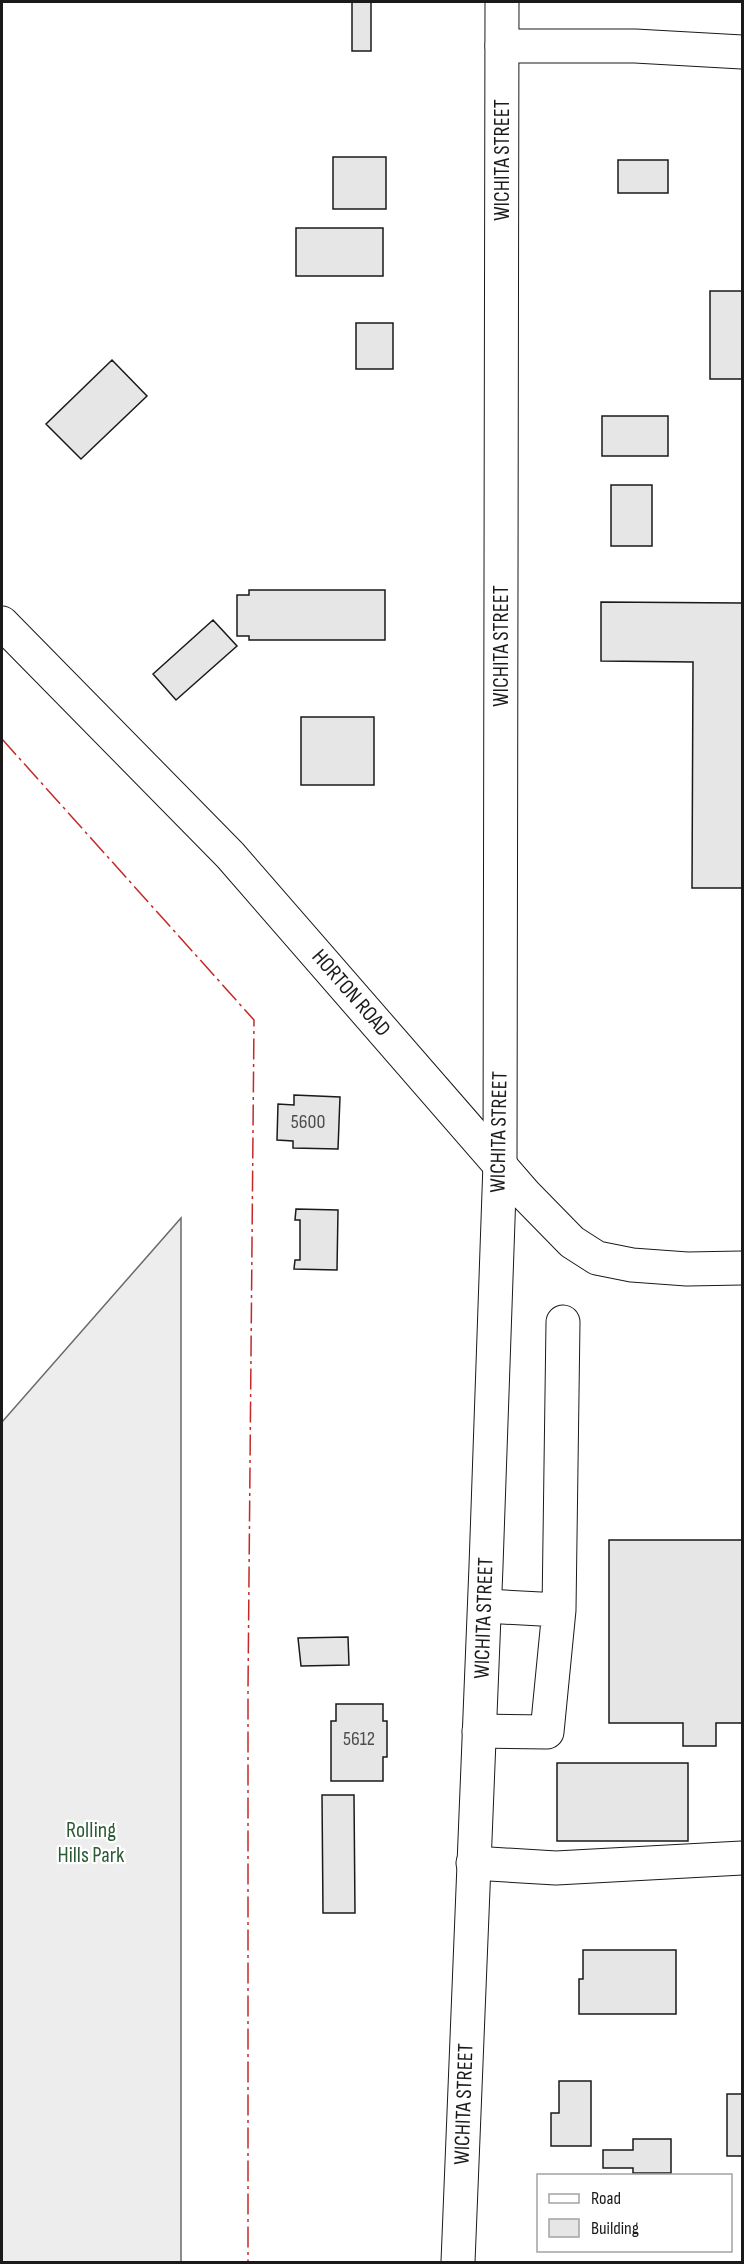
<svg xmlns="http://www.w3.org/2000/svg" width="744" height="2264" viewBox="0 0 744 2264" font-family="'Sofia Sans Condensed',sans-serif">
<style>
.built{fill:#ededed;stroke:#6a6a6a;stroke-width:1.5}
.building{fill:#e6e6e6;stroke:#1a1a1a;stroke-width:1.5}
.lines{fill:none;stroke-linecap:round;stroke-linejoin:round}
.minor-casing{stroke:#1a1a1a;stroke-width:35}
.major-casing{stroke:#1a1a1a;stroke-width:35}
.minor{stroke:#fff;stroke-width:33}
.major{stroke:#fff;stroke-width:33}
.power{stroke:#c62828;stroke-width:1.5;stroke-dasharray:21 4.5 3 4.5;stroke-linecap:butt}
.labels{text-anchor:middle;dominant-baseline:central;stroke-width:4.5;stroke-linejoin:round;paint-order:stroke}
.number-label{font-size:20px;fill:#4d4d4d}
.street-label{font-size:22px;fill:#1a1a1a;stroke:#fff}
.park-label{font-size:22px;fill:#2b5a34;stroke:#fff}
</style>
<rect width="100%" height="100%" fill="#fff"/>
<path class="built" d="M181 1218V2262H2V1422Z"/>
<path class="building" d="M352 2H371V51H352Z
M333 157H386V209H333Z
M618 160H668V193H618Z
M296 228H383V276H296Z
M710 291H742V379H710Z
M356 323H393V369H356Z
M112 360 147 396 81 459 46 424Z
M602 416H668V456H602Z
M611 485H652V546H611Z
M249 590H385V640H249V636H237V595H249Z
M601 602 742 603V888H692L693 662 601 661Z
M213 620 237 646 176 700 153 674Z
M301 717H374V785H301Z
M294 1095 340 1097 338 1149 293 1148V1141L277 1140 278 1104 294 1105Z
M296 1209 338 1210 337 1270 294 1269 295 1260H300V1220H295Z
M609 1540H742V1723H716V1746H683V1723H609Z
M348 1637 349 1665 301 1666 298 1638Z
M336 1704H383V1721H387V1757H383V1781H331V1721H336Z
M557 1763H688V1841H557Z
M322 1795H354L355 1913H323Z
M583 1950H676V2014H579V1979H583Z
M559 2081H591V2146H551V2113H559Z
M727 2094H742V2156H727Z
M633 2139H671V2173H633V2168H603V2150H633Z"/>
<g class="lines">
<g class="minor-casing">
<path id="minor" d="M502 46H635L742 52
M2 623 230 855 525 1194 572 1242 597 1258 632 1265 687 1269 742 1268
M485 1606 559 1610 563 1322
M479 1731 547 1732 559 1610
M473 1863 556 1868 742 1858"/>
</g>
<g class="major-casing">
<path id="major" d="M458 2262 486 1566 500 1163 502 2"/>
</g>
<use href="#minor" class="minor"/>
<use href="#major" class="major"/>
<path class="power" d="M2 739 254 1020 248 1689V2262"/>
</g>
<g class="labels">
<g class="number-label">
<text x="308" y="1122">5600</text>
<text x="359" y="1739">5612</text>
</g>
<g class="street-label">
<text transform="translate(502 160) rotate(-90)">WICHITA STREET</text>
<text transform="translate(501 646) rotate(-90)">WICHITA STREET</text>
<text transform="translate(351 993) rotate(49)">HORTON ROAD</text>
<text transform="translate(499 1132) rotate(-89)">WICHITA STREET</text>
<text transform="translate(484 1618) rotate(-88)">WICHITA STREET</text>
<text transform="translate(464 2104) rotate(-88)">WICHITA STREET</text>
</g>
<g class="park-label">
<text x="91" y="1830">Rolling<tspan x="91" dy="25">Hills Park</tspan></text>
</g>
</g>
<rect width="744" height="2264" fill="none" stroke="#1a1a1a" stroke-width="6"/>
<rect x="537" y="2174" width="195" height="78" fill="#ffffff" stroke="#a3a3a3" stroke-width="1.5"/>
<rect x="549" y="2194" width="30" height="9" fill="#ffffff" stroke="#a3a3a3" stroke-width="1.5"/>
<text x="591" y="2204" font-size="18" fill="#1a1a1a">Road</text>
<rect x="549" y="2219" width="30" height="18" fill="#e6e6e6" stroke="#a3a3a3" stroke-width="1.5"/>
<text x="591" y="2234" font-size="18" fill="#1a1a1a">Building</text>
</svg>
